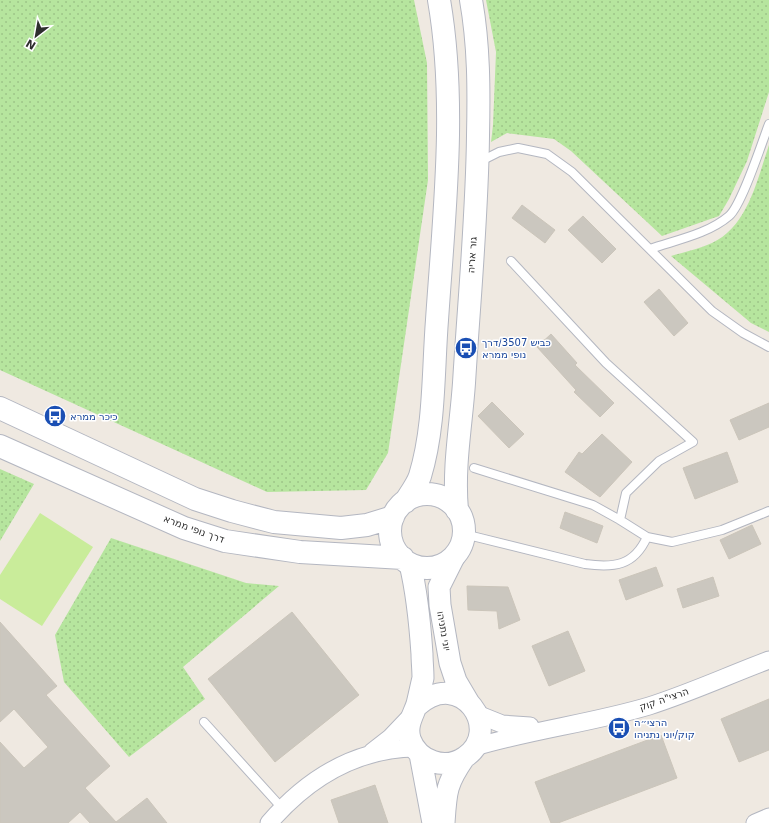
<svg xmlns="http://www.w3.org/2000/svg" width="769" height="823" viewBox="0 0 769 823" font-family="'DejaVu Sans','Noto Sans Hebrew',sans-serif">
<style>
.grass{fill:url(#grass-dots)}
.pitch{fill:#c9ec9a}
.building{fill:#cbc7bf;stroke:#cbc5ba}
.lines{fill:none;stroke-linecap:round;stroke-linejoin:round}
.service-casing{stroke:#b4b7c1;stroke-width:10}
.minor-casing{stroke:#b4b7c1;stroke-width:19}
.tertiary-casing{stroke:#b4b7c1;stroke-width:23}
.secondary-casing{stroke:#b4b7c1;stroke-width:24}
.service{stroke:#fff;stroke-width:8}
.minor{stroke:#fff;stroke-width:17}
.tertiary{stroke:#fff;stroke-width:21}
.secondary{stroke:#fff;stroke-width:22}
.labels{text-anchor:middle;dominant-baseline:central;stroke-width:3;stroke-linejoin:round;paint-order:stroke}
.street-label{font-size:10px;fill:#2e2e2e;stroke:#fff}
.transit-label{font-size:10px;fill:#164399;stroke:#fff;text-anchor:start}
</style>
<defs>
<pattern id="grass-dots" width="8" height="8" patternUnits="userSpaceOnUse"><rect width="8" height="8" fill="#b6e59e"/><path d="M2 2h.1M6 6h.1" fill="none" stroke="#9dc588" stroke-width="1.8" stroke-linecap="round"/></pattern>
</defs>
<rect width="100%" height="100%" fill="#efe9e1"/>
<path class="grass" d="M0 0H414L427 63 428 180 388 453 366 490 267 492 0 370Z
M486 0H769V92L747 161 729 199 719 216 662 236 571 151 554 139 507 133 491 142 493 125 496 52Z
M769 145V332L751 323 671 256C684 252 699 249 712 243 748 226 757 180 769 145Z
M0 469 34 484 0 541Z
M111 538 246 583 279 586 183 667 205 699 129 757 64 682 55 635Z"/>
<path class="pitch" d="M40 513 93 547 42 626 0 599V575Z"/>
<path class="building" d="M522 205 555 230 545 243 512 218Z
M583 216 616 249 602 263 568 230Z
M659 289 688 323 674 336 644 302Z
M551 334 577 363 575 365 614 403 600 417 574 392 576 390 537 347Z
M492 402 524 434 509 448 478 416Z
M769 403V427L739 440 730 420Z
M602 434 632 462 600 497 565 472 579 452 582 454Z
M727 452 738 482 695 499 683 468Z
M565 512 603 526 597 543 560 528Z
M752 525 761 544 729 559 720 540Z
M656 567 663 586 626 600 619 580Z
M713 577 719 596 683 608 677 589Z
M467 586 508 587 520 620 499 629 497 611 468 610Z
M292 612 359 695 275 762 208 679Z
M0 622 57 686 46 695 110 766 85 788 116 822 147 798 167 823H90L80 812 68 823H0V742L24 768 48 747 14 709 0 722Z
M568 631 585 671 549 686 532 646Z
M769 699V750L739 762 721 719Z
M661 735 677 778 558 823H551L535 782Z
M375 785 388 823H339L331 800Z"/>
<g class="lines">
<g class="service-casing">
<path id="service" d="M479 162 499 152 518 148 547 154 572 172 712 311 743 333 769 347
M650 249C676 240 708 234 729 216 742 205 762 142 769 124
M511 261 606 363 693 442 659 461 626 493 620 520
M474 468 593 505 620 520 647 537 672 542 722 530 769 511
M464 534 585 564C614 568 634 566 647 537
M204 722 282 808"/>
</g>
<g class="minor-casing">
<path id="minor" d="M477 714 502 724 530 726
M475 747C532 730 592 723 649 706 690 693 729 675 769 660
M372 752 390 738 410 717
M269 823C307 779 355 749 415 748
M755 823 769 817"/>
</g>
<g class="tertiary-casing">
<path id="tertiary" d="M454 557 439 587 440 605 450 663 456 681 469 703
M410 564C417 593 420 624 422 654 422 661 423 670 423 678 421 686 419 696 417 704 413 716 406 725 410 739 418 761 445 771 465 757 504 731 461 666 417 706
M420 754 433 823
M444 823C446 792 446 784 464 758"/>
</g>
<g class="secondary-casing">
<path id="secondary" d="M0 408 195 499 232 511 274 522 341 528 367 525 393 517
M0 446 184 528 225 541 300 552 403 558
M390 531a37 37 0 1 1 74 0a37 37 0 1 1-74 0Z
M405 502C410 494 417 485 420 476 435 427 433 371 437 320 444 215 457 104 439 0
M457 510C453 467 461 426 464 383 469 301 477 218 478 136 479 90 479 45 471 0"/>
</g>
<use href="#service" class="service"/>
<use href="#minor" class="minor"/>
<use href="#tertiary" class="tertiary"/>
<use href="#secondary" class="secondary"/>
</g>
<defs>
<g id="bus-disc" transform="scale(1.15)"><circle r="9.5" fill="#1a4fb4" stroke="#fff"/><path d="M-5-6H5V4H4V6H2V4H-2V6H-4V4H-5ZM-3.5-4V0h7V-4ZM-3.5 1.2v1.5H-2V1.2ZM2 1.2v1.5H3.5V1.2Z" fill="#fff"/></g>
</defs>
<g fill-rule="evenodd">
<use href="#bus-disc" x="466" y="348"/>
<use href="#bus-disc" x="55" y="416"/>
<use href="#bus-disc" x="619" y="728"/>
</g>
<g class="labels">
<g class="street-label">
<text transform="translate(472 255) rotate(-86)">גור אריה</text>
<text transform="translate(194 529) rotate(20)">דרך נופי ממרא</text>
<text transform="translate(444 631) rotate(80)">יוני נתניהו</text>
<text transform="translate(664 699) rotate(-19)">הרצי"ה קוק</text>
</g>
<g class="transit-label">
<text x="482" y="342">כביש 3507/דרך<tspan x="482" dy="12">נופי ממרא</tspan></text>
<text x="70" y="416">כיכר ממרא</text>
<text x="634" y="722">הרצי״ה<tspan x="634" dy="12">קוק/יוני נתניהו</tspan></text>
</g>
</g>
<g transform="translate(36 36) rotate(211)" stroke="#ffffff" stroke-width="3" paint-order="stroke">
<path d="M0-3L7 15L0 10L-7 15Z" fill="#2e2e2e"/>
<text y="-6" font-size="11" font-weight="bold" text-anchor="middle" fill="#2e2e2e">N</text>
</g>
</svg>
